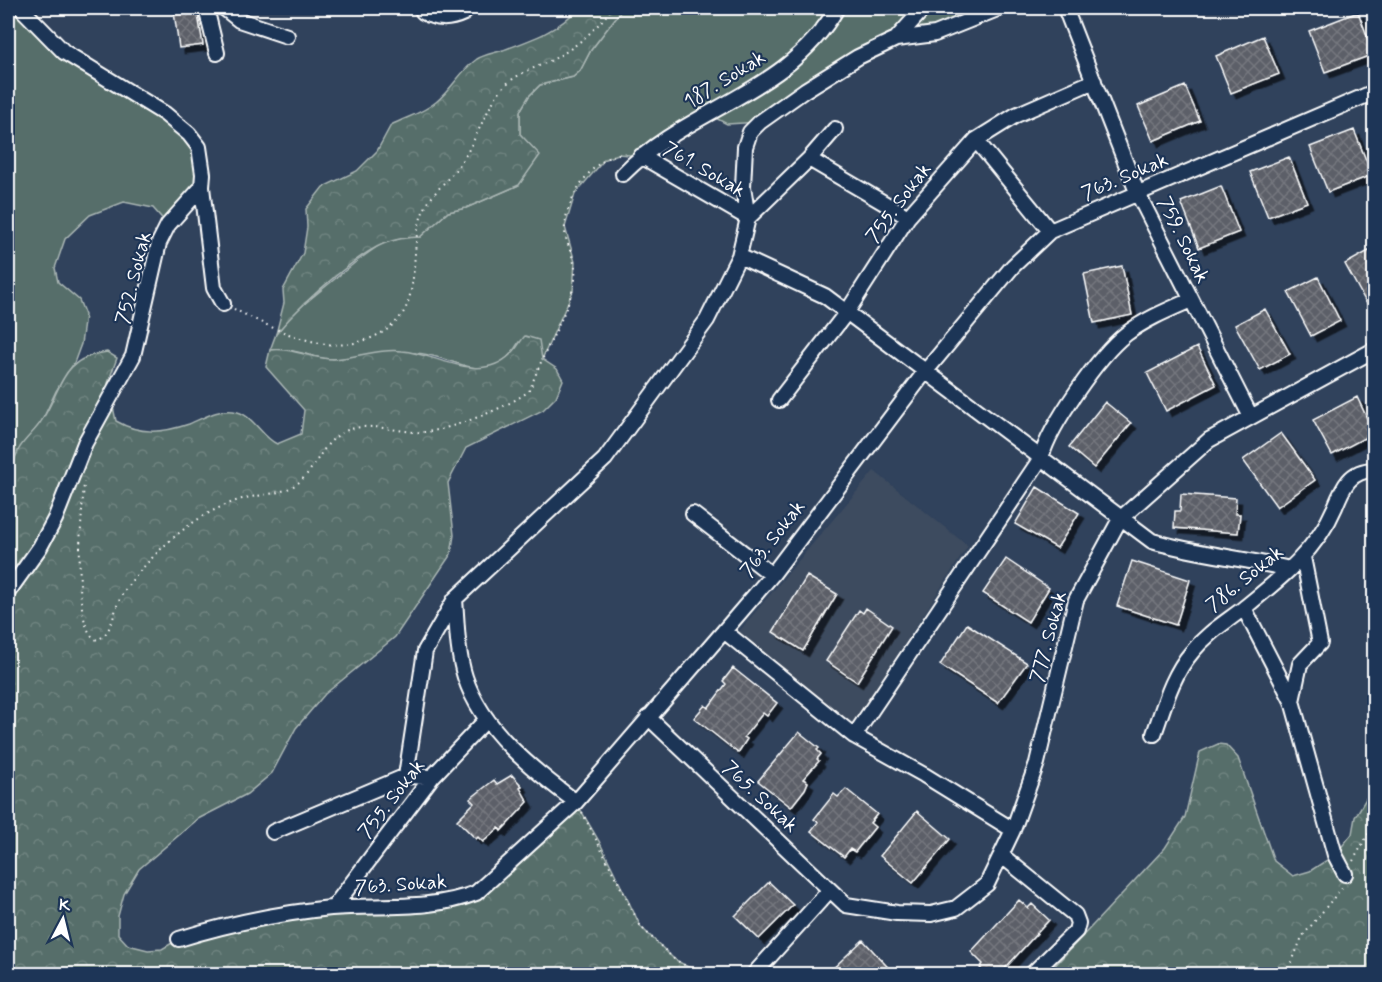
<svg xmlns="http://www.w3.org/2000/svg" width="1382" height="982" viewBox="0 0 1382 982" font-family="Mynerve,sans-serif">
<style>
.built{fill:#3d4b5f}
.grass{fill:#566e6a;stroke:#aab6b4;stroke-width:1.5}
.forest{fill:url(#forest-crowns);stroke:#aab6b4;stroke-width:1.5}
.building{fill:url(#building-cross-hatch);stroke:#fff;stroke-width:1.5;filter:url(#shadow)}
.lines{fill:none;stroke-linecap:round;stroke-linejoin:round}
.minor-casing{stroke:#fff;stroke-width:18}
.path{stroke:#fff;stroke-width:2;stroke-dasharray:1.5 4.5;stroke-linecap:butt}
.minor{stroke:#1d3557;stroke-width:14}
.labels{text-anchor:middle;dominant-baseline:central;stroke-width:4.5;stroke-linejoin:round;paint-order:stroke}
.street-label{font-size:20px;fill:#fff;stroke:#1d3557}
</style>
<defs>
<pattern id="forest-crowns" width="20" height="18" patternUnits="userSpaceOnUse" patternTransform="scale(1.5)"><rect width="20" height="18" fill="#566e6a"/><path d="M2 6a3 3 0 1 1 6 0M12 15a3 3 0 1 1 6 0" fill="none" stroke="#6f8480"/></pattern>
<pattern id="building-cross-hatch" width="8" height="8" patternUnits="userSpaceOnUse" patternTransform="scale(1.5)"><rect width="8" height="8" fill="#5c5f67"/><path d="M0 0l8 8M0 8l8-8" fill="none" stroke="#74777e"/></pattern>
<filter id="shadow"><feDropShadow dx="5.5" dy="5.5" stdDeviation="0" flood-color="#0009"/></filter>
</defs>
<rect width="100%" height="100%" fill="#30425c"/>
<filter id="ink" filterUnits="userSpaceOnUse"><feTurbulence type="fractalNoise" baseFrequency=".0167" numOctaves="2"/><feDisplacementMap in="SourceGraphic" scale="12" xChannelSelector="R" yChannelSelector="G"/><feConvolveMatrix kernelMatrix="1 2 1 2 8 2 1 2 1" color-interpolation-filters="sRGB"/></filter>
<g filter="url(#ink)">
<path class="built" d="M874 471 968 546 851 726 736 635Z"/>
<path class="grass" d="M8 8H21L40 29 189 134 203 174 168 225 153 208 124 202 90 215 65 239 55 268 58 282 79 300 85 315 81 344 74 363 56 391 42 421 18 451 8 496Z
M623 8H974L935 34 896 39 760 122 727 124 710 115 641 156 618 154 605 159 575 194 565 227 575 262 573 291 542 359 539 353 519 342C490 392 454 355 416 353 404 352 391 351 379 353 362 355 346 360 329 359 308 357 292 347 270 350L276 334 293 313 357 261 381 244 405 237H420L448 212 466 208 519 185 539 155 520 134V111L529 96 540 85 573 77 580 71 591 50Z"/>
<path class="forest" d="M578 8H623L591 50 580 71 573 77 540 85 529 96 520 111V134L540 155 519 185 466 208 448 212 420 237C407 237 395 239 383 244 354 256 296 309 276 334L284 303 283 290 303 253 307 227 306 209 323 187 357 171 377 151 391 125C407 117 423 113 436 102 452 89 461 70 477 59 485 54 495 53 503 50 531 40 560 30 578 8Z
M525 336 539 340 542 359 557 369 563 380 556 397 543 410 466 448 448 483 454 535 451 554 395 637 325 694 296 728 272 773 247 794 198 819 139 869 124 894 118 916V934L128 945 148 950 162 949 179 939 273 916 457 901 576 802 599 841 641 927 674 959 700 974H8V584L11 572 8 567C8 532 2 481 19 449 25 438 36 431 42 420 63 387 60 358 107 352L117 358 108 383 116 421C140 435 163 433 189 424 204 418 216 409 233 411 253 413 261 437 277 444L301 434 304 410 266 367 270 350C293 347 311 359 333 359 355 358 381 348 402 351 438 354 479 385 511 354 517 349 520 341 525 336Z
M1218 744 1226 745 1238 758 1274 861 1293 876 1310 871 1335 855 1352 834 1355 817 1374 785V974H1047L1165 848 1185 817 1200 752Z"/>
<path class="building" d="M197 9 203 45 179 48 174 12Z
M1358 12 1374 54 1325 72 1309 31Z
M1263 36 1279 74 1231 93 1216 56Z
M1185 86 1200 121 1153 141 1138 106Z
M1354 130 1372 175 1328 192 1310 147Z
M1289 157 1307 202 1268 217 1250 172Z
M1221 186 1239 232 1199 248 1181 202Z
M1374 248V317L1345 264Z
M1122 266 1132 315 1094 323 1084 274Z
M1318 277 1340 321 1311 336 1288 292Z
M1265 309 1290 354 1260 370 1235 325Z
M1197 347 1216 385 1166 411 1147 373Z
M1357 397 1374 433 1332 455 1313 420Z
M1105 402 1131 423 1094 468 1069 447Z
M1281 433 1315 480 1277 507 1243 460Z
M1037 487 1079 513 1057 548 1015 524Z
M1181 494 1236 498 1235 514H1240L1238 533 1174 528 1175 511H1180Z
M1006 559 1049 588 1028 622 983 593Z
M1132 561 1190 580 1176 625 1117 606Z
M807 576 837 594 803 651 773 632Z
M866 608 892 626 857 682 826 661 859 610 863 613Z
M967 624 1027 663 998 703 940 665Z
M733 668 777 703 767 716 763 713 744 737 747 739 738 753 694 718 705 705 708 708 726 684 723 681Z
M799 732 819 748 817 750 821 754 817 759 819 761 803 779 808 782 805 789 791 807 758 781Z
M512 775 522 786 520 788 528 802 501 831 499 828 483 842 478 837 476 839 457 820 474 803 470 799 480 791 494 780 497 784Z
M846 789 877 814 870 823 875 827 855 852 850 849 844 857 811 831 818 822 814 819 834 794 838 797Z
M917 811 950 839 913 883 880 856Z
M769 882 793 905 759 939 735 916Z
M1019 900 1028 908 1032 904 1049 920 999 975H987L980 968 983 964 971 952Z
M863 940 895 975H826Z"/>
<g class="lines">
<g class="minor-casing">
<path id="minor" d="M206 8 217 53
M224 8 239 20 287 36
M1065 8 1137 192 1251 417
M8 9 10 8
M423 12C437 20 449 20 464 13L466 8
M896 39 924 8
M976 140 1050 231
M641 156 748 218
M809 159 908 217
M623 174C688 107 787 95 837 8
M202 187 214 288 223 304
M748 218 743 187 745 147 750 132 760 122 805 90 858 57 896 39 935 34 1000 8
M739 256 825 296 1152 541C1197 554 1243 558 1289 569
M779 400 847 312 908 217 976 140 1016 115 1094 81
M693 514 772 575
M8 592 40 547 55 519 85 443 133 356 159 243 168 225 202 187 203 174 199 147 189 134 165 114 64 52 21 8
M455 599C457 624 457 652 465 677 482 730 533 770 576 802
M1244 608 1292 701 1335 855 1345 874
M724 631 854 736 924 775 1013 830
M1292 701 1300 664 1320 643 1303 557
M648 717 846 905 897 913 931 914 956 908 987 884 1013 830 1037 763 1076 600 1120 519 1209 440 1374 350
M1154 734C1164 706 1172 675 1192 652 1207 633 1226 622 1244 608 1280 579 1317 550 1335 507 1343 487 1350 470 1374 470
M854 736 1041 458C1050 425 1099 355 1126 334 1146 319 1168 310 1191 300
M432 777 406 776 425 651 455 599 605 459 707 320 739 256 748 218 809 159 835 129
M273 832 406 776
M1001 855 1075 915 1078 923 1076 931 1032 974
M333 908 432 777 487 719
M179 939C228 924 280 913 331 908 380 904 429 911 476 893L576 802 724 631 772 575 925 372 1013 266 1050 231 1374 92
M754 974 829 891"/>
</g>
<path class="path" d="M234 309C261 323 296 340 327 344 356 348 396 334 407 305 418 275 411 242 423 212 432 192 450 179 462 161 476 140 486 109 501 90 516 71 540 68 559 56 580 44 598 27 612 8
M84 481C83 510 69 627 97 640 112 634 113 614 119 601 126 585 140 571 152 558 178 531 206 510 242 499 260 494 280 495 295 485 315 472 320 446 340 434 364 418 399 434 425 432 450 430 512 406 530 390 541 356 561 326 572 292 583 261 563 248 565 225 567 196 595 154 626 153
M582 812 641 927 674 959 700 974
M1353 861 1374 824
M1287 974 1302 937 1344 885"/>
<use href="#minor" class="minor"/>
</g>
</g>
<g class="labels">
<g class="street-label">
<text transform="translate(725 80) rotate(-32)">187. Sokak</text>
<text transform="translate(704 170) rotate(30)">761. Sokak</text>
<text transform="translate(1125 177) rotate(-23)">763. Sokak</text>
<text transform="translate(899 203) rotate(-53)">755. Sokak</text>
<text transform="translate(1183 240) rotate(64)">759. Sokak</text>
<text transform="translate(134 278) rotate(-76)">752. Sokak</text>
<text transform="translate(773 539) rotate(-52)">763. Sokak</text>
<text transform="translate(1245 579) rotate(-39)">786. Sokak</text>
<text transform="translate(1049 637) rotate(-75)">777. Sokak</text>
<text transform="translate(760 797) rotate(43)">765. Sokak</text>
<text transform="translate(392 799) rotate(-52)">755. Sokak</text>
<text transform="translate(401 885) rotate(-4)">763. Sokak</text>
</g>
</g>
<rect width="1382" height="982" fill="none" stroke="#1d3557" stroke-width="30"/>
<rect x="15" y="15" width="1352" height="952" fill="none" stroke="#fff" stroke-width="2" filter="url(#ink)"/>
<g transform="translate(63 919) rotate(7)" stroke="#1d3557" stroke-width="4.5" paint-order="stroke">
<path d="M0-4.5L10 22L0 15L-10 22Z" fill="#ffffff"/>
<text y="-9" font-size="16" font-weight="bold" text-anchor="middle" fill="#ffffff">K</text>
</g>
</svg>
